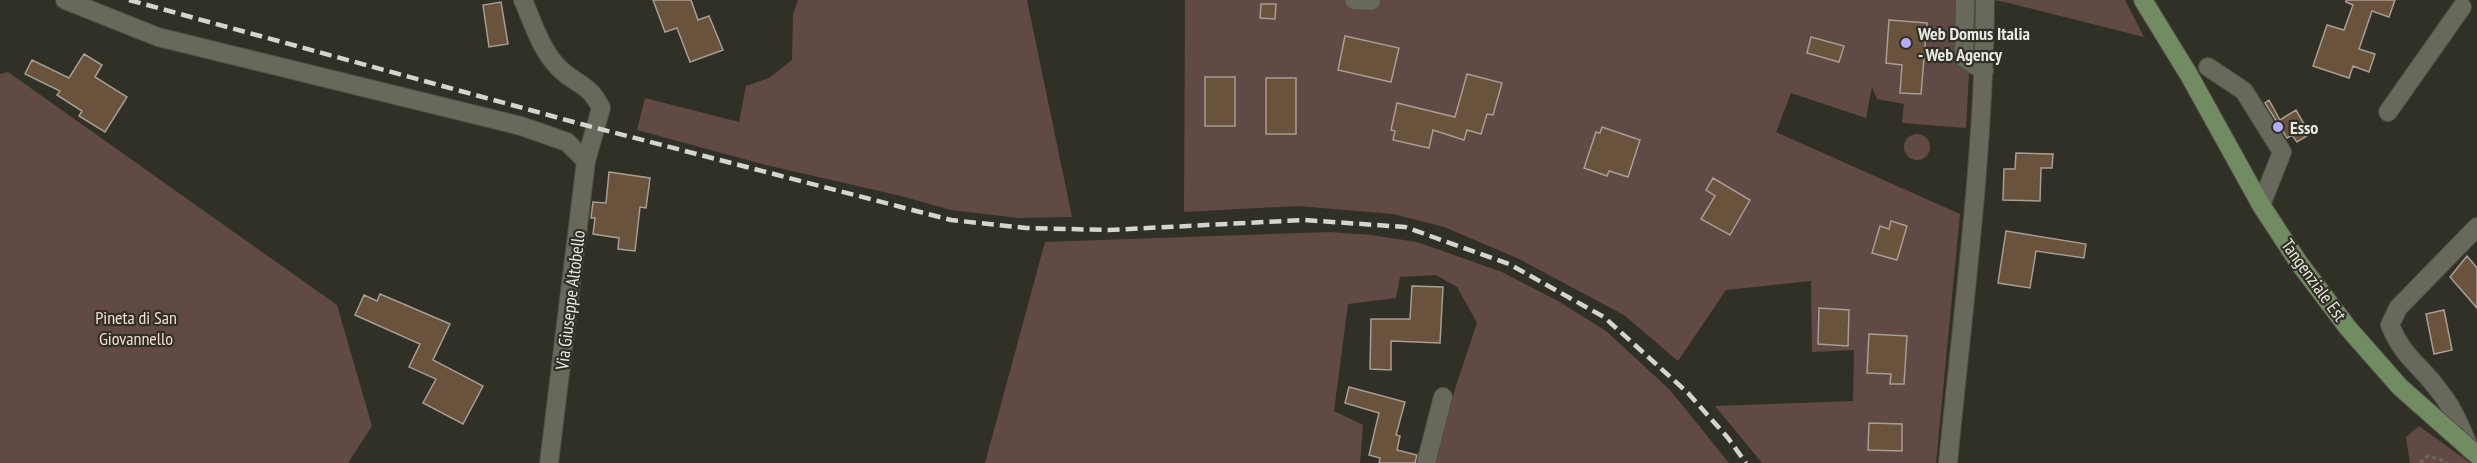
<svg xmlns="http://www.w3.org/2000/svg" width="2477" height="463" viewBox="0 0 2477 463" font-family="'PT Sans Narrow',sans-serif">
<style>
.green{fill:#614a45}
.building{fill:#69533c;stroke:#a79d93;stroke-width:1.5}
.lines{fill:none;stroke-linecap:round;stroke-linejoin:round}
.minor-casing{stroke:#4f4e45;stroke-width:20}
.major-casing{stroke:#4f4e45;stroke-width:20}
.path{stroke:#69685f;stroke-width:3;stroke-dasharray:4.5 3;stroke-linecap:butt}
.minor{stroke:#69685c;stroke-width:18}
.major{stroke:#718b63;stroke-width:18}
.rail{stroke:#d5d4ce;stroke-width:4.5;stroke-dasharray:12 6;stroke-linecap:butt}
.major-bridge-casing{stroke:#4f4e45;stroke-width:20;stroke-linecap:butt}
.major-bridge{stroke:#718b63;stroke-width:18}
.poi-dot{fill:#b4acf9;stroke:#313026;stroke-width:2}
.labels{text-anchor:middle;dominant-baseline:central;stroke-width:4.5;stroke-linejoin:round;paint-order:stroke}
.poi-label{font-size:18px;font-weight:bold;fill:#e9e8e2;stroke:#313026;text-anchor:start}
.street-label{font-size:18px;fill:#e9e8e2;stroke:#313026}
.park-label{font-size:18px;fill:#f6dcd6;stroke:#313026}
</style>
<rect width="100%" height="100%" fill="#313026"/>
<path class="green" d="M798 0H1027L1072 217 1019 218 951 210 901 196 766 165 637 130 645 98 739 122 746 86 769 78 792 60 793 15Z
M1185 0H1973L1966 128 1902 123 1904 104 1877 99 1872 87 1866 118 1791 93 1776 132 1960 214 1936 463H1762L1715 406 1853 401 1854 350 1812 352 1811 281 1726 290 1678 361 1624 315 1517 258 1444 227 1393 214 1298 206 1184 212Z
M1994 0H2125L2144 37 2009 3Z
M8 72 337 305 372 426 348 463H0V74Z
M1904 147a13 13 0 1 1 26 0a13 13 0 1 1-26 0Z
M1330 232 1371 235 1417 242 1502 272 1558 301 1606 331 1670 390 1729 463H1435L1455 389 1477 323 1457 287 1436 275 1400 277 1396 298 1348 304 1334 411 1363 425 1360 463H985L1045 242Z
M2419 426 2470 463H2410L2406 437Z"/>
<path class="building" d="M653 0H691L698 20 709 16 723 50 690 62 677 28 665 32Z
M2346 0H2395L2389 17 2372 11 2359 49 2375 54 2369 72 2353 66 2349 78 2313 66 2327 25 2344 30 2353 5 2346 2Z
M501 2 508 44 489 47 483 5Z
M1261 4H1276L1275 19 1260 18Z
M1889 20 1927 23 1921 94 1900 93 1902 65 1886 63Z
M1345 36 1399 48 1391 82 1338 70Z
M1811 37 1844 46 1839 62 1807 53Z
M84 54 102 65 95 77 127 97 105 132 79 116 82 111 57 95 60 91 25 74 32 60 69 78Z
M1467 74 1502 83 1493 115 1487 114 1481 134 1467 130 1464 140 1433 130 1429 148 1393 140 1395 131 1391 130 1397 103 1455 117Z
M1205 77H1235V126H1205Z
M1266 78H1296V134H1266Z
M2269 100 2280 120 2296 110 2310 134 2297 142 2292 135 2287 138 2265 103Z
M1602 127 1640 140 1628 177 1609 171 1607 176 1584 168 1596 132 1600 133Z
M2016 153 2053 154 2052 168H2041L2040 201 2003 200 2004 169H2015Z
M609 172 650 178 646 208 640 207 635 251 618 249 619 238 593 234 595 218H591L593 202 606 203Z
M1713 178 1750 200 1730 235 1701 219 1715 196 1706 190Z
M1891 221 1907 226 1897 260 1872 253 1880 226 1889 229Z
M2006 231 2086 244 2084 258 2036 251 2030 288 1998 283Z
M2467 256 2477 268V308L2450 277Z
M1412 286 1443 287 1440 343 1391 341V370L1370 369 1371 319H1410Z
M380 294 450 324 433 360 483 386 463 424 423 403 436 379 409 367 420 344 355 315 364 295 377 301Z
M1819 308 1849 310 1848 346 1818 344Z
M2444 310 2452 350 2434 354 2426 314Z
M1869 334 1907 336 1904 384H1890L1891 374 1867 373Z
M1349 387 1405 402 1396 435 1400 436 1397 450 1417 455 1415 463H1379L1380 458 1369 455 1379 413 1345 403Z
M1869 423 1902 424V451L1868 450Z"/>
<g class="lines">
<g class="minor-casing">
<path id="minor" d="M65 0 158 37 521 126 567 142 586 161
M523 0C533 23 542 53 561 70 579 86 589 84 601 108L586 161 549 463
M1354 0 1371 1
M1965 0 1964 58 1984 71
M2208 67 2244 91 2282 152 2261 205
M2388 112 2462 7
M2470 450C2462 430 2454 409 2440 392 2421 365 2404 359 2390 325L2398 308 2477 227
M1426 463 1443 397
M1948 463C1963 309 1984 155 1985 0"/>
</g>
<g class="major-casing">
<path id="major" d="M2143 0 2189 75 2261 205 2299 263 2348 328"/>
</g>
<path class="path" d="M2420 463 2427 456 2442 460 2447 463"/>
<use href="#minor" class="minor"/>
<use href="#major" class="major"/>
<path class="rail" d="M129 0 581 124 951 220 1026 228 1109 230 1304 220 1405 227 1509 264 1604 317 1688 393 1728 438 1746 463"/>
<g class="major-bridge-casing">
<path id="major-bridge" d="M2348 328 2400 387 2477 455"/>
</g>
<use href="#major-bridge" class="major-bridge"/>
</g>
<g class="poi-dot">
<circle cx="1906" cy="43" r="6"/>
<circle cx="2278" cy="127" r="6"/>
</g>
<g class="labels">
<g class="poi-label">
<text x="1918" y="33">Web Domus Italia<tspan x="1918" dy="21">- Web Agency</tspan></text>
<text x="2290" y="127">Esso</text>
</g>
<g class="street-label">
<text transform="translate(2314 280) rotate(54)">Tangenziale Est</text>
<text transform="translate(570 300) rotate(-83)">Via Giuseppe Altobello</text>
</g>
<g class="park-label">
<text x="136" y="317">Pineta di San<tspan x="136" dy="21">Giovannello</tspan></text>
</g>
</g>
</svg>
